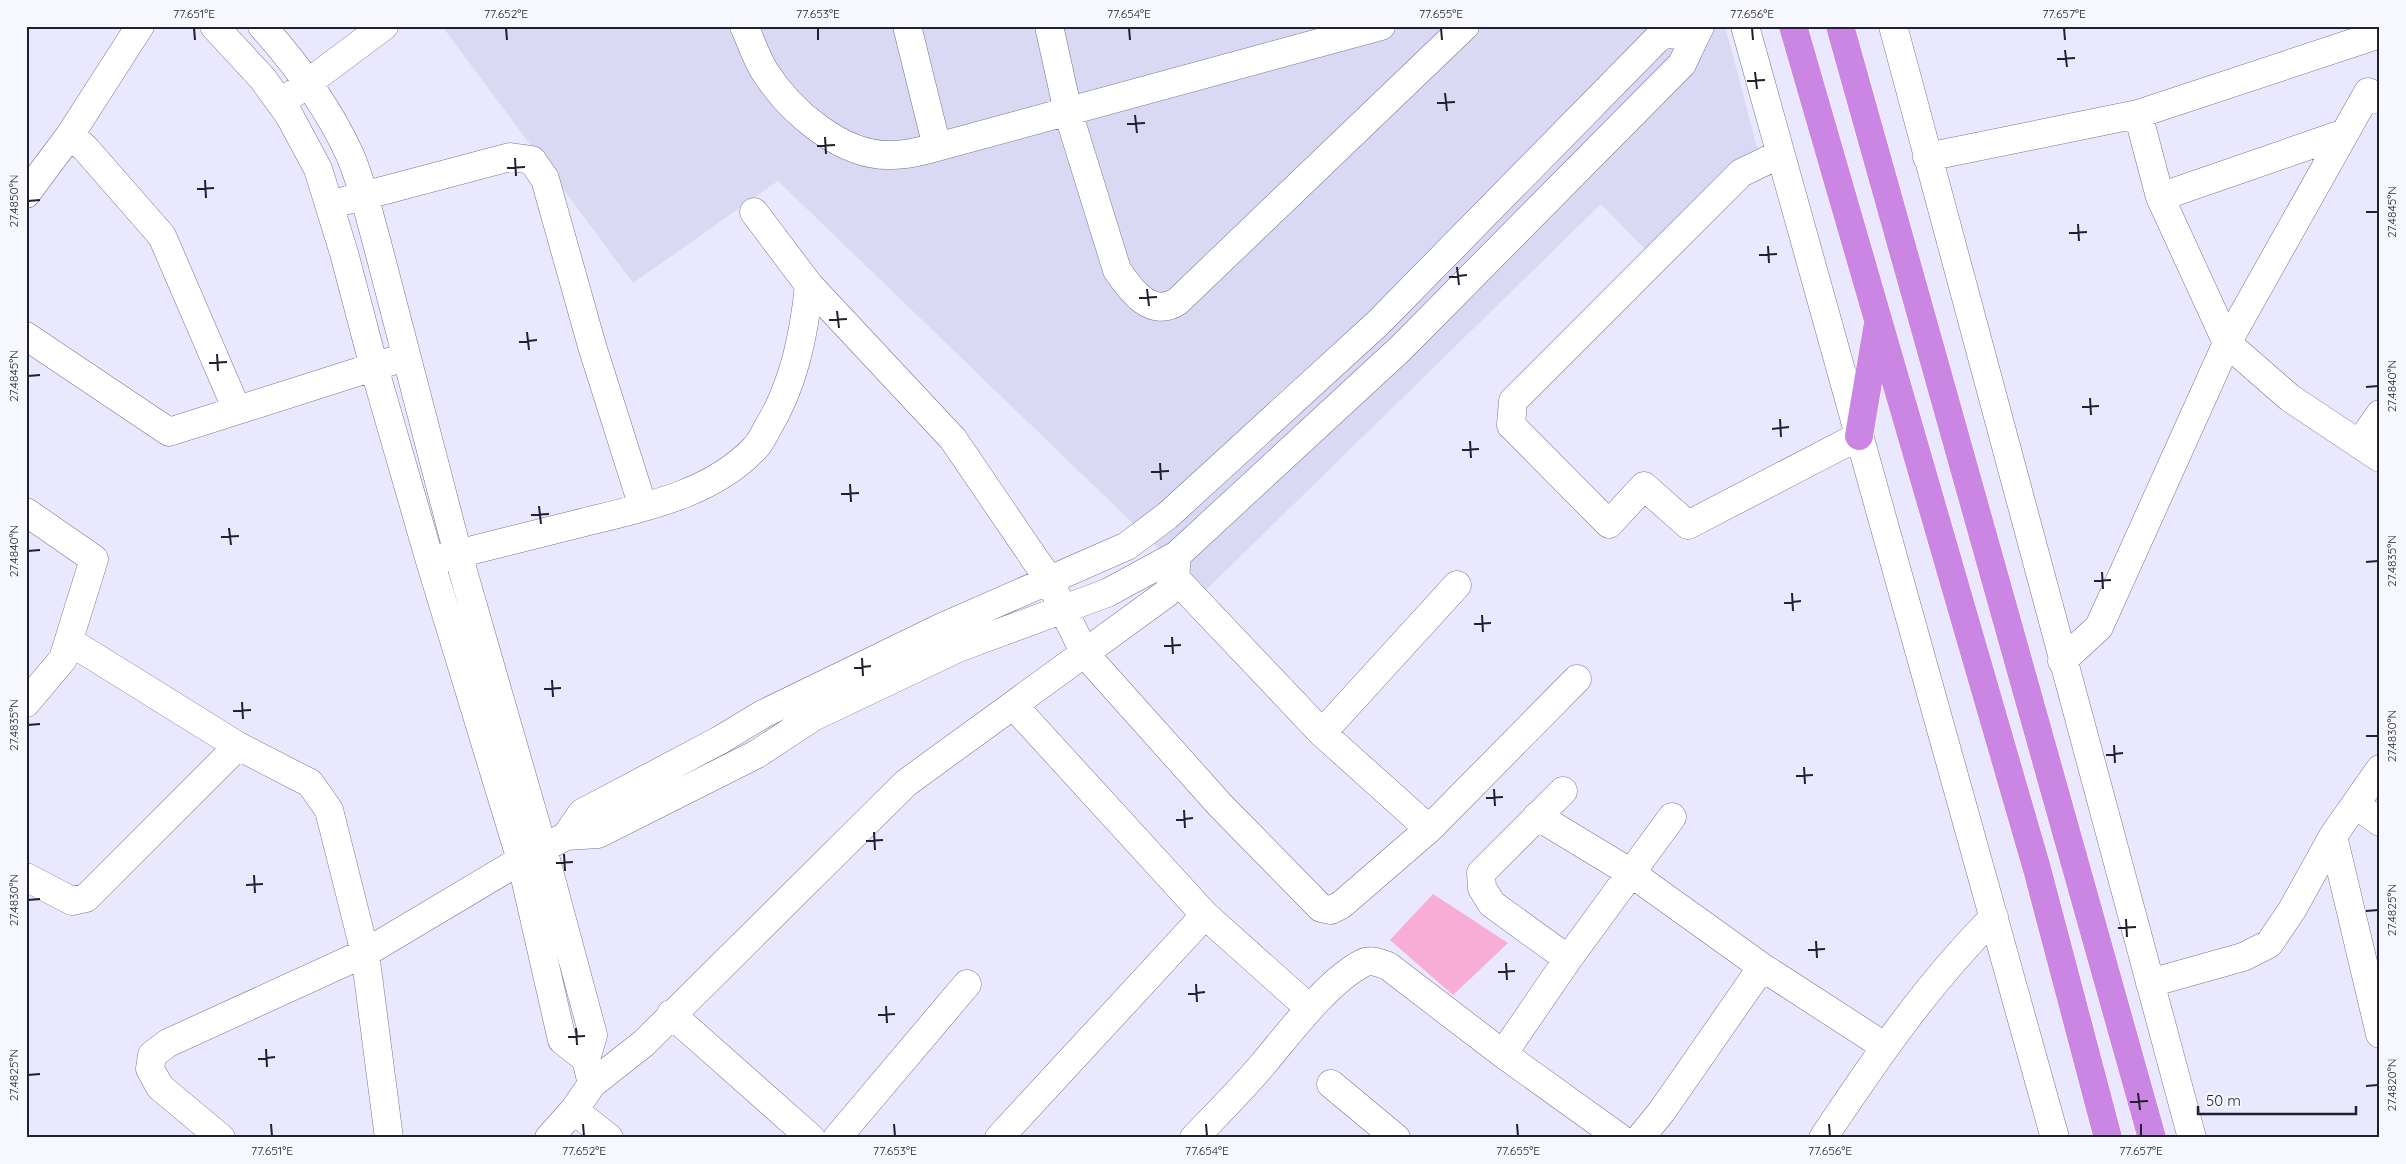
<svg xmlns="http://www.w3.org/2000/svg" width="2406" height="1164" viewBox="0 0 2406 1164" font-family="Quicksand,sans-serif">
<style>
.built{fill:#dad9f4}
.green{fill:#f7add5}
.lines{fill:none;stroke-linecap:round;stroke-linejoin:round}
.minor-casing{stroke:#767595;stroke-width:29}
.highway-casing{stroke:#fff;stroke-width:29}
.minor{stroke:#fff;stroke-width:28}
.highway{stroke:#cb86e4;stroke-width:28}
.ticks{fill:none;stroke:#21202e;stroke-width:2}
.neatline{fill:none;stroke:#21202e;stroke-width:2}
.ticks-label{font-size:12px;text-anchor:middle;fill:#21202e}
</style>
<rect width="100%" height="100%" fill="#e9e8fe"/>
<path class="built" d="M442 26H1725L1763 170 1645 249 1601 204 1204 592 778 181 633 283Z"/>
<path class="green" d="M1433 894 1508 943 1453 995 1390 940Z"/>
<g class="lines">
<g class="minor-casing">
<path id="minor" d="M214 26 263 79 289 115 318 169 344 253 374 367 430 561 521 860 562 1040 586 1059
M262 26C297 65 328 107 350 155 362 183 369 215 377 243L458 554 543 849 593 1035 586 1059 592 1084
M744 26C751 41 756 58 765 72 790 111 842 157 892 155 907 155 922 151 937 147L1381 26
M907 26 937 147
M1049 26 1068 112 1117 270C1131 291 1152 319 1178 301L1465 26
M1745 26 2055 1138
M1893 26 2192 1138
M293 94 384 26
M2138 114 2160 197 2227 343 2290 398 2380 458
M70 135 85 148 162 236 237 410
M1780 154 1741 173 1513 401 1511 425 1609 524 1644 486 1688 525 1859 436
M1927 157 2138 114 2380 34
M26 194 70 135 140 26
M2160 197 2345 133
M344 201 510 157 532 160 545 179 592 346 643 507
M754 212 809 285 953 439 1049 580 1085 654 1220 805 1321 908 1331 910 1341 905 1429 829 1577 679
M26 336 169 432 392 361
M2360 443 2380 414
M26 512 94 559 63 659 26 703
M441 558C485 547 529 536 573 525 636 509 709 497 755 448 760 443 764 435 767 429 794 385 804 335 809 285
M1175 578 1322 733 1429 829
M2062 661 2099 627 2227 343 2368 92 2380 100
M1013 705 1205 915 1309 1008
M1322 733 1457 585
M238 746 310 783 329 810 365 953 389 1138
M1563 791 1481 873 1482 888 1492 904 1568 959
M2356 805 2380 822
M1537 816 1631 873 1762 967 1884 1046
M566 836 582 813 720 740 763 714 940 628 1127 546 1167 516 1378 323 1660 36 1700 27
M2333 836 2380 1034
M26 877 72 901 86 898 238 746 69 641
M2150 983 2243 957 2269 944 2292 910 2333 836 2380 769
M671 1014 811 1138
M1503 1054 1568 959 1672 817
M1331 1084 1396 1138
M574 1110 609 1138
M221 1138 160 1087 150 1069 152 1055 168 1043 365 953 521 860 566 836 598 834 757 754 813 717 958 648 1107 593 1177 555 1401 348 1682 64 1700 26
M549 1138 574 1110 592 1084 644 1043 906 783 1167 593 1175 578 1177 555
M837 1138 967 984
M999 1138 1205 915
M1194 1138C1218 1113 1242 1089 1264 1063 1290 1032 1328 981 1363 963 1371 959 1380 963 1388 966L1503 1054 1620 1138
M1640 1138 1662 1111 1762 967
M1823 1138C1875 1060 1928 983 1994 917"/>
</g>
<g class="highway-casing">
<path id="highway" d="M1793 26 2037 869 2108 1138
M1840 26 2152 1138
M1859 436 1877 329"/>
</g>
<use href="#minor" class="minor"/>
<use href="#highway" class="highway"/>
</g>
<path class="ticks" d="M194 28 195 40M506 28 507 40M818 28V40M1129 28 1130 40M1441 28 1442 40M1752 28 1753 40M2064 28 2065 40M2065 50 2067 67M2057 59 2075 58M1755 72 1757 89M1747 81 1765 80M1445 93 1447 111M1437 103 1455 102M1135 115 1137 133M1127 124 1145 123M825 137 826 154M817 146 835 145M515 158 516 176M507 168 525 167M205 180 206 198M197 189 214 188M28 201 40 200M2366 212H2378M2078 224 2079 241M2069 233 2087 232M1768 246 1769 263M1759 255 1777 254M1457 267 1459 285M1449 277 1467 275M1147 289 1149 306M1139 298 1157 297M837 311 839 328M829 320 847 319M527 332 529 350M519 342 537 340M217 354 218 371M209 363 227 362M28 376 40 375M2366 387 2378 386M2090 398 2091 415M2082 407 2099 406M1780 419 1781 437M1772 429 1789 427M1470 441 1471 458M1462 450 1479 449M1160 463 1161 480M1151 472 1169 471M850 484 851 502M841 494 859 493M539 506 541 524M531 515 549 514M229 528 231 545M221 537 239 536M28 551 40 550M2366 562 2378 561M2102 572 2103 589M2094 581 2111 580M1792 593 1793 611M1784 603 1801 601M1482 615 1483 632M1474 624 1491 623M1172 637 1173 654M1164 646 1181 645M862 658 863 676M854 668 871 666M552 680 553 697M544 689 561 688M242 702 243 719M233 711 251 710M28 725 40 724M2366 736H2378M2114 745 2115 763M2106 755 2123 753M1804 767 1805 784M1796 776 1813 775M1494 789 1495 806M1486 798 1503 797M1184 810 1185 828M1176 820 1193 818M874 832 875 850M866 841 883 840M564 854 565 871M556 863 573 862M254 875 255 893M246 885 263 884M28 900 40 899M2366 911 2378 910M2126 919 2127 937M2118 928 2136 927M1816 941 1817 958M1808 950 1825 949M1506 963 1507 980M1498 972 1515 971M1196 984 1197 1002M1188 994 1205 992M886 1006 887 1023M878 1015 895 1014M576 1028 577 1045M568 1037 585 1036M266 1049 267 1067M258 1059 275 1057M28 1075 40 1074M2366 1086 2378 1085M2138 1093 2140 1110M2130 1102 2148 1101M271 1124 272 1136M583 1124 584 1136M894 1124 895 1136M1206 1124 1207 1136M1517 1124 1518 1136M1829 1124 1830 1136M2141 1124V1136"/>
<rect width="2406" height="1164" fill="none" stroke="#f7f7ff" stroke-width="55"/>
<path d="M2198 1106v8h158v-8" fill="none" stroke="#21202e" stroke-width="2.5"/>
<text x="2206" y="1106" font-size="15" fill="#21202e" stroke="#f7f7ff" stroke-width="4" paint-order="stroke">50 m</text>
<rect x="28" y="28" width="2350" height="1108" class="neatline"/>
<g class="ticks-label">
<text x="194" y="18">77.651°E</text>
<text x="506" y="18">77.652°E</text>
<text x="818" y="18">77.653°E</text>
<text x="1129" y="18">77.654°E</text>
<text x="1441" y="18">77.655°E</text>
<text x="1752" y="18">77.656°E</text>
<text x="2064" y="18">77.657°E</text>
<text transform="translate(14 201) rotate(-90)" y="4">27.4850°N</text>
<text transform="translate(2392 212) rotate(-90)" y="4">27.4845°N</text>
<text transform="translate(14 376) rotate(-90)" y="4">27.4845°N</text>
<text transform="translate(2392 386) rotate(-90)" y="4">27.4840°N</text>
<text transform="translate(14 551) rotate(-90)" y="4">27.4840°N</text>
<text transform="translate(2392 561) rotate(-90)" y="4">27.4835°N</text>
<text transform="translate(14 725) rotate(-90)" y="4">27.4835°N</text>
<text transform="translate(2392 736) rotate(-90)" y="4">27.4830°N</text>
<text transform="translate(14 900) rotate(-90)" y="4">27.4830°N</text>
<text transform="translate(2392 910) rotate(-90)" y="4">27.4825°N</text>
<text transform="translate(14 1075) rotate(-90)" y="4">27.4825°N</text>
<text transform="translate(2392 1085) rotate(-90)" y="4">27.4820°N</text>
<text x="272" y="1155">77.651°E</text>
<text x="584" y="1155">77.652°E</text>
<text x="895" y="1155">77.653°E</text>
<text x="1207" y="1155">77.654°E</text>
<text x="1518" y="1155">77.655°E</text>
<text x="1830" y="1155">77.656°E</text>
<text x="2141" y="1155">77.657°E</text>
</g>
</svg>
